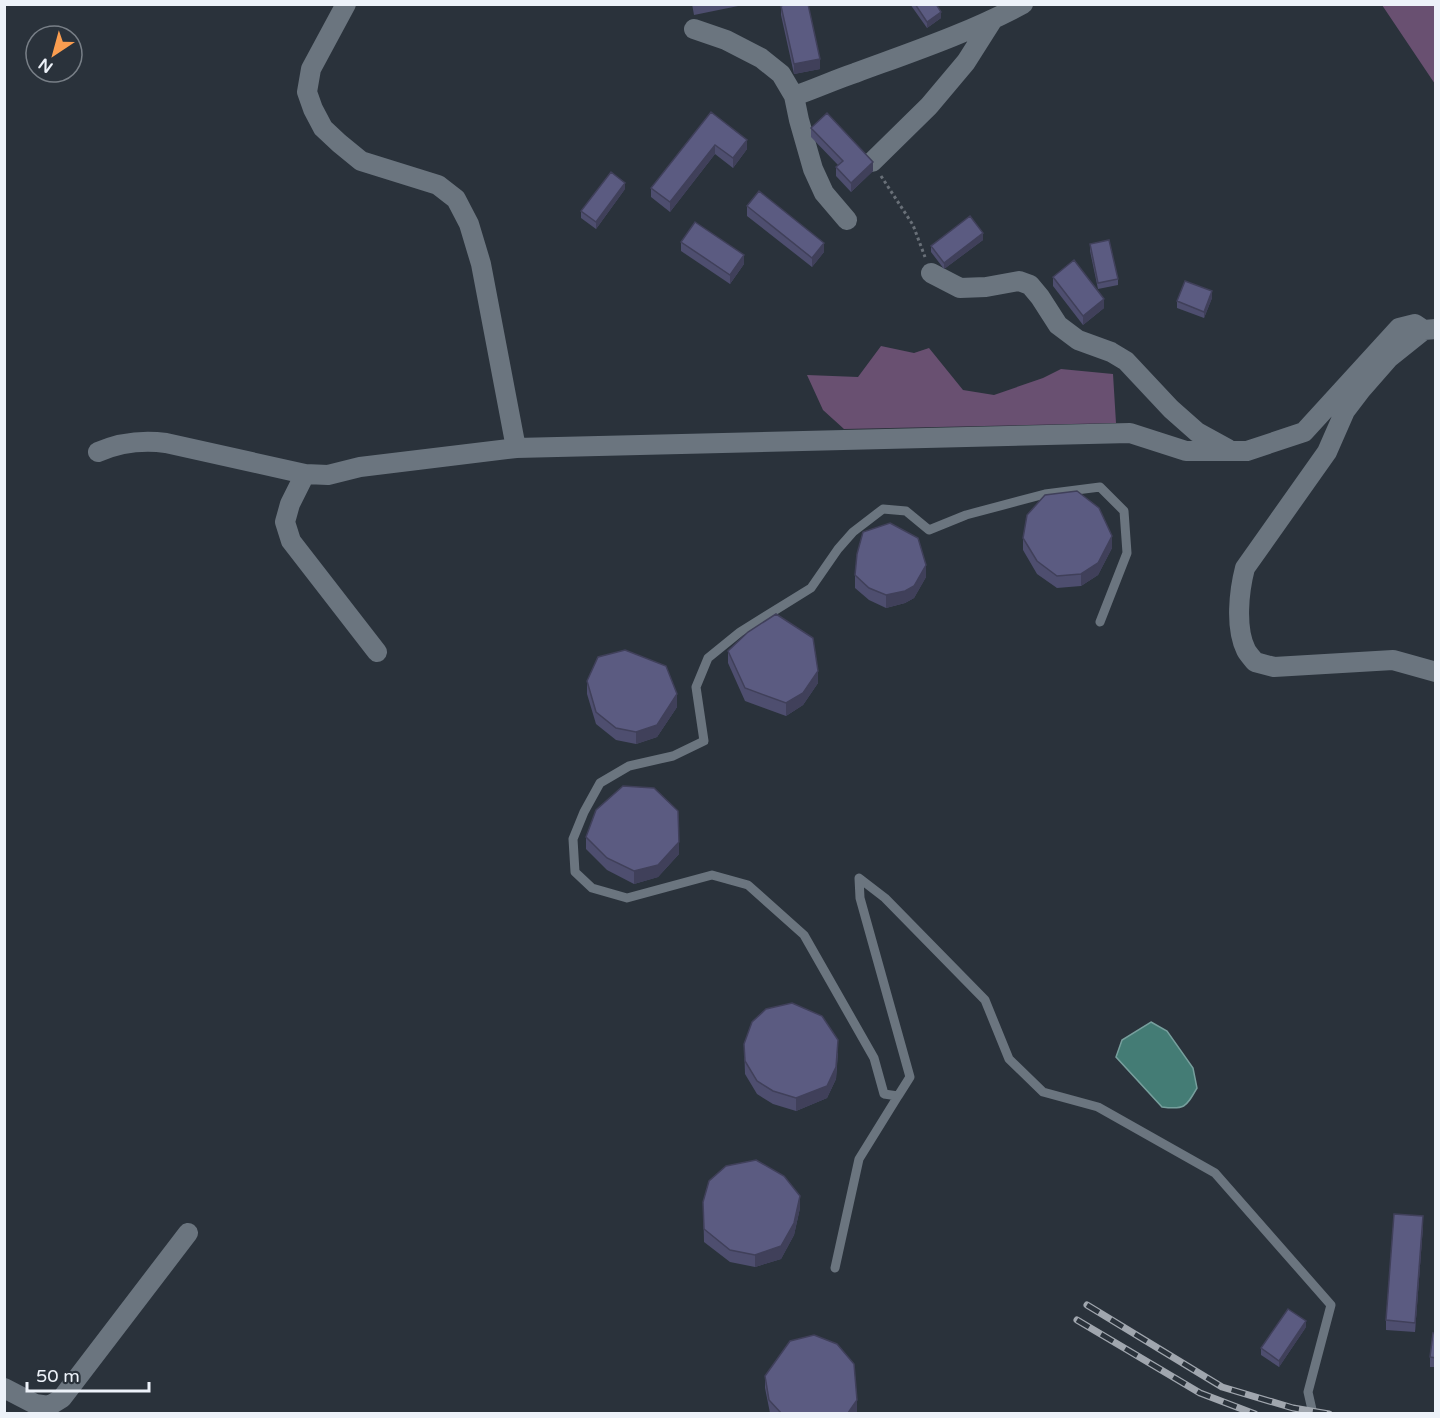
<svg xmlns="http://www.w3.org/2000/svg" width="1440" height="1418" viewBox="0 0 1440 1418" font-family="'Varela Round',sans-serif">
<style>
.green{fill:#695071}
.water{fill:#447c75;stroke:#779f9d;stroke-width:1.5}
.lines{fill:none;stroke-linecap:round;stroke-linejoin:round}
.path{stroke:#697078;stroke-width:3;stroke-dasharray:3 3;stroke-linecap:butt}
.service{stroke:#6b757f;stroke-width:9}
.minor{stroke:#6b757f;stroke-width:20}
.rail-casing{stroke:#a0a6ae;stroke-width:7}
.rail{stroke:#2a323b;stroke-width:4.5;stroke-dasharray:14;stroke-linecap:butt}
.wall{fill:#4e4e6f}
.shaded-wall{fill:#40405a}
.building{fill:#5b5b81;stroke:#40405a;stroke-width:1.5}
</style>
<rect width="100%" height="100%" fill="#2a323b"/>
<path class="green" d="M1382 5H1435V84Z
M881 346 914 353 929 348 963 390 994 395 1043 378 1061 369 1113 374 1116 423 844 429 823 410 807 375 858 377Z"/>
<path class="water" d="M1151 1022 1167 1031 1193 1068 1197 1088C1186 1107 1185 1110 1162 1107L1116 1057 1122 1040Z"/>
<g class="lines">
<path class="path" d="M881 176 913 225 925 257"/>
<path class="service" d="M1100 622 1127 553 1124 511 1100 487 1045 494 966 515 929 530 906 511 883 509 853 532 838 549 811 588 740 632 708 658 696 687 704 741 673 756 629 766 600 783 584 812 573 839 575 872 592 888 627 898 712 875 748 885 804 935 874 1058 884 1094 898 1096 910 1077 860 898 859 878 885 898 985 1000 1009 1059 1043 1092 1098 1107 1215 1173 1331 1305 1308 1392 1313 1414
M835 1268 859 1159 898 1096"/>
<path class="minor" d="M346 4 311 69 307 92 313 109 323 128 339 143 361 161 438 185 456 199 469 224 481 264 516 448
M694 29 726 40 761 58 781 74 794 96 799 120 813 169 824 193 847 220
M794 96C815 89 834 80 855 73 912 52 969 33 1023 4
M872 162 929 106 966 62 992 21
M931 273 960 288 986 287 1019 281 1030 285 1040 297 1058 325 1078 340 1111 352 1126 361 1171 409 1197 432 1228 449
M1436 329 1424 330 1389 358 1361 390 1345 411 1327 452 1245 568C1239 591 1235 628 1246 650 1248 654 1252 658 1255 662L1274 667 1393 660 1436 672
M98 452C119 443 143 440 166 443L305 474 328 475 360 467 516 448 1130 433 1186 451H1247L1304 432 1399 328 1415 324 1424 330
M305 474 290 504 285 522 291 541 377 652
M4 1388 35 1404 49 1406 62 1398 188 1233"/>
<g class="rail-casing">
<path id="rail" d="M1087 1305 1222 1387 1293 1408 1329 1414
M1077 1320 1200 1393 1255 1414"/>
</g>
<use href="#rail" class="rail"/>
</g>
<path class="wall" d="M692 4H748L694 15Z
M910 4H936L941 18 927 28Z
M781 6 820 69 794 74 781 15Z
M711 112 747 149 733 168 715 154 670 212 651 197V188Z
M811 128 873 171 851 192 836 176V167L838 165 811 137Z
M625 189 596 229 581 218V211Z
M747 206 824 252 812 267 747 216Z
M983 240 944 269 931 252V246Z
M681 242 744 264 730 284 681 251Z
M1090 244 1118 279V285L1098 289 1090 251Z
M1053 277 1104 308 1083 325 1053 286Z
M1212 298 1204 318 1177 308V301Z
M1023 538 1112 548 1098 575 1081 586 1057 588 1037 574 1023 550Z
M855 575 926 577 914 598 905 603 886 608 869 600 855 588Z
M728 651 818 683 803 705 786 716 745 701 728 663Z
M587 681 677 707 657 737 636 744 616 740 596 724 587 694Z
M586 837 679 854 658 877 634 884 607 870 586 849Z
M744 1044 838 1053 836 1079 827 1098 796 1111 773 1104 757 1094 745 1074Z
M703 1202 800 1208 794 1235 781 1259 755 1267 730 1262 704 1242Z
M1423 1226 1415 1332 1386 1330V1320Z
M1306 1327 1279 1367 1261 1355V1348Z
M1436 1334V1367H1430V1357Z
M765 1376 857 1413H770L765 1388Z"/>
<path class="shaded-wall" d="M941 12V18L927 28V22Z
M820 59V69L794 74V64Z
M747 140V149L733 168V158Z
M715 145V154L670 212V202Z
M873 162V171L851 192V183Z
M625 183V189L596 229V222Z
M983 233V240L944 269V263Z
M824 243V252L812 267V258Z
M744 255V264L730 284V275Z
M1212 291V298L1204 318V312Z
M1104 299V308L1083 325V316Z
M1112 536V548L1098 575 1081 586V574Z
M926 565V577L914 598 905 603 886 608V595Z
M818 671V683L803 705 786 716V703Z
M677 694V707L657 737 636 744V732Z
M679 842V854L658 877 634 884V871Z
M838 1040 836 1079 827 1098 796 1111V1098Z
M800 1196V1208L794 1235 781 1259 755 1267V1255Z
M1423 1216V1226L1415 1332V1323Z
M1306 1321V1327L1279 1367V1361Z
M857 1400V1413H848Z"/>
<path class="building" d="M787 4H808L820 59 794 64 781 6Z
M915 4H936L941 12 927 22Z
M711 112 747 140 733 158 715 145 670 202 651 188Z
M827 113 873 162 851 183 836 167 843 161 811 128Z
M611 172 625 183 596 222 581 211Z
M759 191 824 243 812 258 747 206Z
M970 216 983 233 944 263 931 246Z
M695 222 744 255 730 275 681 242Z
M1109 240 1118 279 1098 283 1090 244Z
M1074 260 1104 299 1083 316 1053 277Z
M1185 281 1212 291 1204 312 1177 301Z
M1077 491 1099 508 1112 536 1098 563 1081 574 1057 576 1037 561 1023 538 1027 515 1045 495Z
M890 523 918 538 926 565 914 586 905 591 886 595 869 588 855 575 857 554 863 532Z
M776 614 813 638 818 671 803 693 786 703 745 688 728 651 748 632Z
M625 650 666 666 677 694 657 725 636 732 616 728 596 712 587 681 598 657Z
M623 786 654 788 678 811 679 842 658 865 634 871 607 858 586 837 596 810Z
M792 1003 822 1016 838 1040 836 1067 827 1086 796 1098 773 1091 757 1081 745 1061 744 1044 752 1022 766 1009Z
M756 1160 784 1176 800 1196 794 1223 781 1246 755 1255 730 1250 704 1229 703 1202 709 1181 726 1166Z
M1394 1214 1423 1216 1415 1323 1386 1320Z
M1288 1309 1306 1321 1279 1361 1261 1348Z
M1433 1333 1436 1334V1358L1430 1357Z
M814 1335 837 1344 854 1364 857 1400 848 1413H781L769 1400 765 1376 790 1341Z"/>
<rect width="1440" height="1418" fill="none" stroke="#edf2f9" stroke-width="12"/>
<g transform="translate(54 54) rotate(216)"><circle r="28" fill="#2a323b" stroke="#787f87" stroke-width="1.5"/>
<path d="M0-4.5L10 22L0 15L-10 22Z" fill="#fb9e50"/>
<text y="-9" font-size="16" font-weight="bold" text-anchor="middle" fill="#edf2f9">N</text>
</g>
<path d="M27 1382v9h122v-9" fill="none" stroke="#edf2f9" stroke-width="3"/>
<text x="36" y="1382" font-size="18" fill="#edf2f9" stroke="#2a323b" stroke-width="4.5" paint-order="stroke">50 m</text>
</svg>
